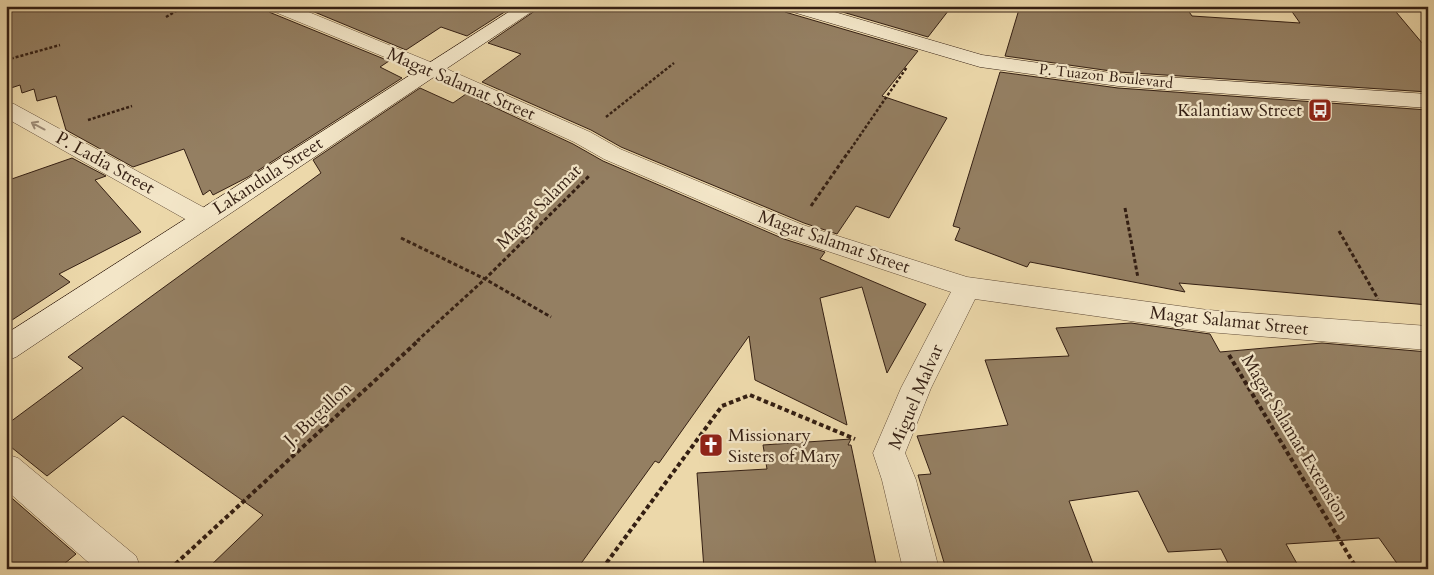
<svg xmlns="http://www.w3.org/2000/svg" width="1434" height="575" viewBox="0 0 1434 575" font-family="Cardo,serif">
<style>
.building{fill:#947f62;stroke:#341f13}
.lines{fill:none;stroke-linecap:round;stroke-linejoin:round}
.street-casing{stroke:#624d39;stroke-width:1}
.secondary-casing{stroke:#341f13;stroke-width:1}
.path-far2{stroke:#341f13;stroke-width:2.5;stroke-dasharray:3 2;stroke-linecap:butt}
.path-far1{stroke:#341f13;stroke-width:3;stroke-dasharray:4 2.5;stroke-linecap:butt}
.path{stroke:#341f13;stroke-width:4;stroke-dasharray:4.5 3;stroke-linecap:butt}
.street{fill:#f3e6c8;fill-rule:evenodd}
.secondary{fill:#f3e6c8;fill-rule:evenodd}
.oneway{stroke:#9d8c77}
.labels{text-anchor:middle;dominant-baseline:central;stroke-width:4.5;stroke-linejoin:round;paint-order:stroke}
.far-street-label{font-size:15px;fill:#341f13;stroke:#f3e6c8}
.street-label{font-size:18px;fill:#341f13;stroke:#f3e6c8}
.poi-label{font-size:18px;fill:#341f13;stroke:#f3e6c8;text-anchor:end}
</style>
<rect width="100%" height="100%" fill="#ecd8aa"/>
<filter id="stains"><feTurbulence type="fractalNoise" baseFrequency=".004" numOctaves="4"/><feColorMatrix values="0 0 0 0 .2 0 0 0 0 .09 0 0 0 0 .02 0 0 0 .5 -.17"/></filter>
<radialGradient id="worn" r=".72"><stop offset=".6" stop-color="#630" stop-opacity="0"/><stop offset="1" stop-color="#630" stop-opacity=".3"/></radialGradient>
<path class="building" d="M6 6H266L269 12 389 61 380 67 402 78 248 177 213 195 210 190 203 195 184 149 133 167 66 130 56 96 37 101 34 89 22 93 20 85 11 88 6 69Z
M300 6H514L467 36 441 27 406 50Z
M542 6H782L785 12 918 51 882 96 947 118 889 218 856 206 837 234 804 223 621 147 591 130 482 82 521 54 488 43Z
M822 6H952L928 37Z
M1020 6H1185L1192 16 1300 23 1288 6H1391L1428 50V92L1118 72 1005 56Z
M1000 72 1118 88 1428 110V305L1179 283 1185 292 1030 262 1027 267 955 240 960 228 953 226Z
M420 88 453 103 466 94 573 144 603 161 784 239 825 252 820 259 926 304 887 373 862 287 820 298 847 425 755 380 749 336 659 463 655 461 577 569H207L263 515 123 416 47 476 6 443V425L83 368 68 357 321 173 313 160Z
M72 158 106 176 95 180 141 232 59 274 70 282 6 324V181Z
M1131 323 1210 334 1220 352 1322 343 1428 352V569H1401L1379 538 1286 544 1300 569H1231L1221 549 1168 552 1138 491 1069 501 1095 569H946L918 475 931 474 917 436 1008 425 985 360 1069 356 1056 328Z
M851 439 848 445H851L877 569H704L697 473 767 469 763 445Z
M6 493 76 554 58 569H6Z"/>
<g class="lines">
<g class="street-casing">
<path id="street" d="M268 6H294L440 66 590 132 620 149 803 225 967 277 1208 310 1428 326V350L1208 332 975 299 931 388 905 453 916 480 939 569H903L882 480 873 453 901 388 951 292 785 237 604 159 574 142 426 74 270 10Z
M6 102 14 104 212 212 216 218 212 224 203 227 194 224 6 118Z
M6 454 18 458 136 556 141 569H96L6 490Z"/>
</g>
<g class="secondary-casing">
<path id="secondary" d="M518 6H540L16 357 6 361V334Z
M784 6H814L982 55 1118 74 1428 94V108L1118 86 980 67 786 10Z"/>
</g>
<path class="path-far2" d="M166 17 185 6
M6 60 60 45
M606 117 674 63
M88 120 132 106
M848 153 907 67"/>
<path class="path-far1" d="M811 206 849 151
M1125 208 1138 278
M1339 231 1378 299
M401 238 485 279 551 317
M417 341 485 279 589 176"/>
<path class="path" d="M1229 355 1357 569
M170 569 419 340
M602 569 722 406 750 395 855 439"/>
<use href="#street" class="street"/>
<use href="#secondary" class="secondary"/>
</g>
<defs><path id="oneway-shaft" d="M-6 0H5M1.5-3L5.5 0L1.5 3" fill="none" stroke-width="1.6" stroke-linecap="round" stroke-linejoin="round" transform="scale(1.25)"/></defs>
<use class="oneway" href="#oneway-shaft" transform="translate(38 126) rotate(-152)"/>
<defs>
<g id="bus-square" transform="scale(1.25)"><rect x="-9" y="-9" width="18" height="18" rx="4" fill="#8f2418" stroke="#f3e6c8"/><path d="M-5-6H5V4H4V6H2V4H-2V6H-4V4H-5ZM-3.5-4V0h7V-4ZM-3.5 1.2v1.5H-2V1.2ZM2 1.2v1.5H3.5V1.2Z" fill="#fff"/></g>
<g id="church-square" transform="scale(1.25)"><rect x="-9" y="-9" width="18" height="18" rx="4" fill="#8f2418" stroke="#f3e6c8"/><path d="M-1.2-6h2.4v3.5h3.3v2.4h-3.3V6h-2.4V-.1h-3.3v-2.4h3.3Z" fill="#fff"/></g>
</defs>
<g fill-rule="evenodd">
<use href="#bus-square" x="1320" y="110"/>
<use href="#church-square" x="711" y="445"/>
</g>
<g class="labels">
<g class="far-street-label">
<text transform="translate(1106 76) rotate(6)">P. Tuazon Boulevard</text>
</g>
<g class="street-label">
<text transform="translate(461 84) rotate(23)">Magat Salamat Street</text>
<text transform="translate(105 163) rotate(29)">P. Ladia Street</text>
<text transform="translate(268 176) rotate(-33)">Lakandula Street</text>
<text transform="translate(539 207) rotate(-45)">Magat Salamat</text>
<text transform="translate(834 242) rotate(19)">Magat Salamat Street</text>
<text transform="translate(1229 321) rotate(6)">Magat Salamat Street</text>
<text transform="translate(916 397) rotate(-67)">Miguel Malvar</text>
<text transform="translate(318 414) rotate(-43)">J. Bugallon</text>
<text transform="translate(1295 438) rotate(59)">Magat Salamat Extension</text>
</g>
<g class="poi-label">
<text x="1302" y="110">Kalantiaw Street</text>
<text x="728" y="435" text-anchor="start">Missionary<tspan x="728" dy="21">Sisters of Mary</tspan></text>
</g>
</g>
<rect width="1434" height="575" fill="none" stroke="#ecd8aa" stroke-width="25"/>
<rect x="8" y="8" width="1419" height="560" fill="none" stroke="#341f13" stroke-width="2.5"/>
<rect x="12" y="12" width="1409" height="550" fill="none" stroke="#341f13"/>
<rect width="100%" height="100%" filter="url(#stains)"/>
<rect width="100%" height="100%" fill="url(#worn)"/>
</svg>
